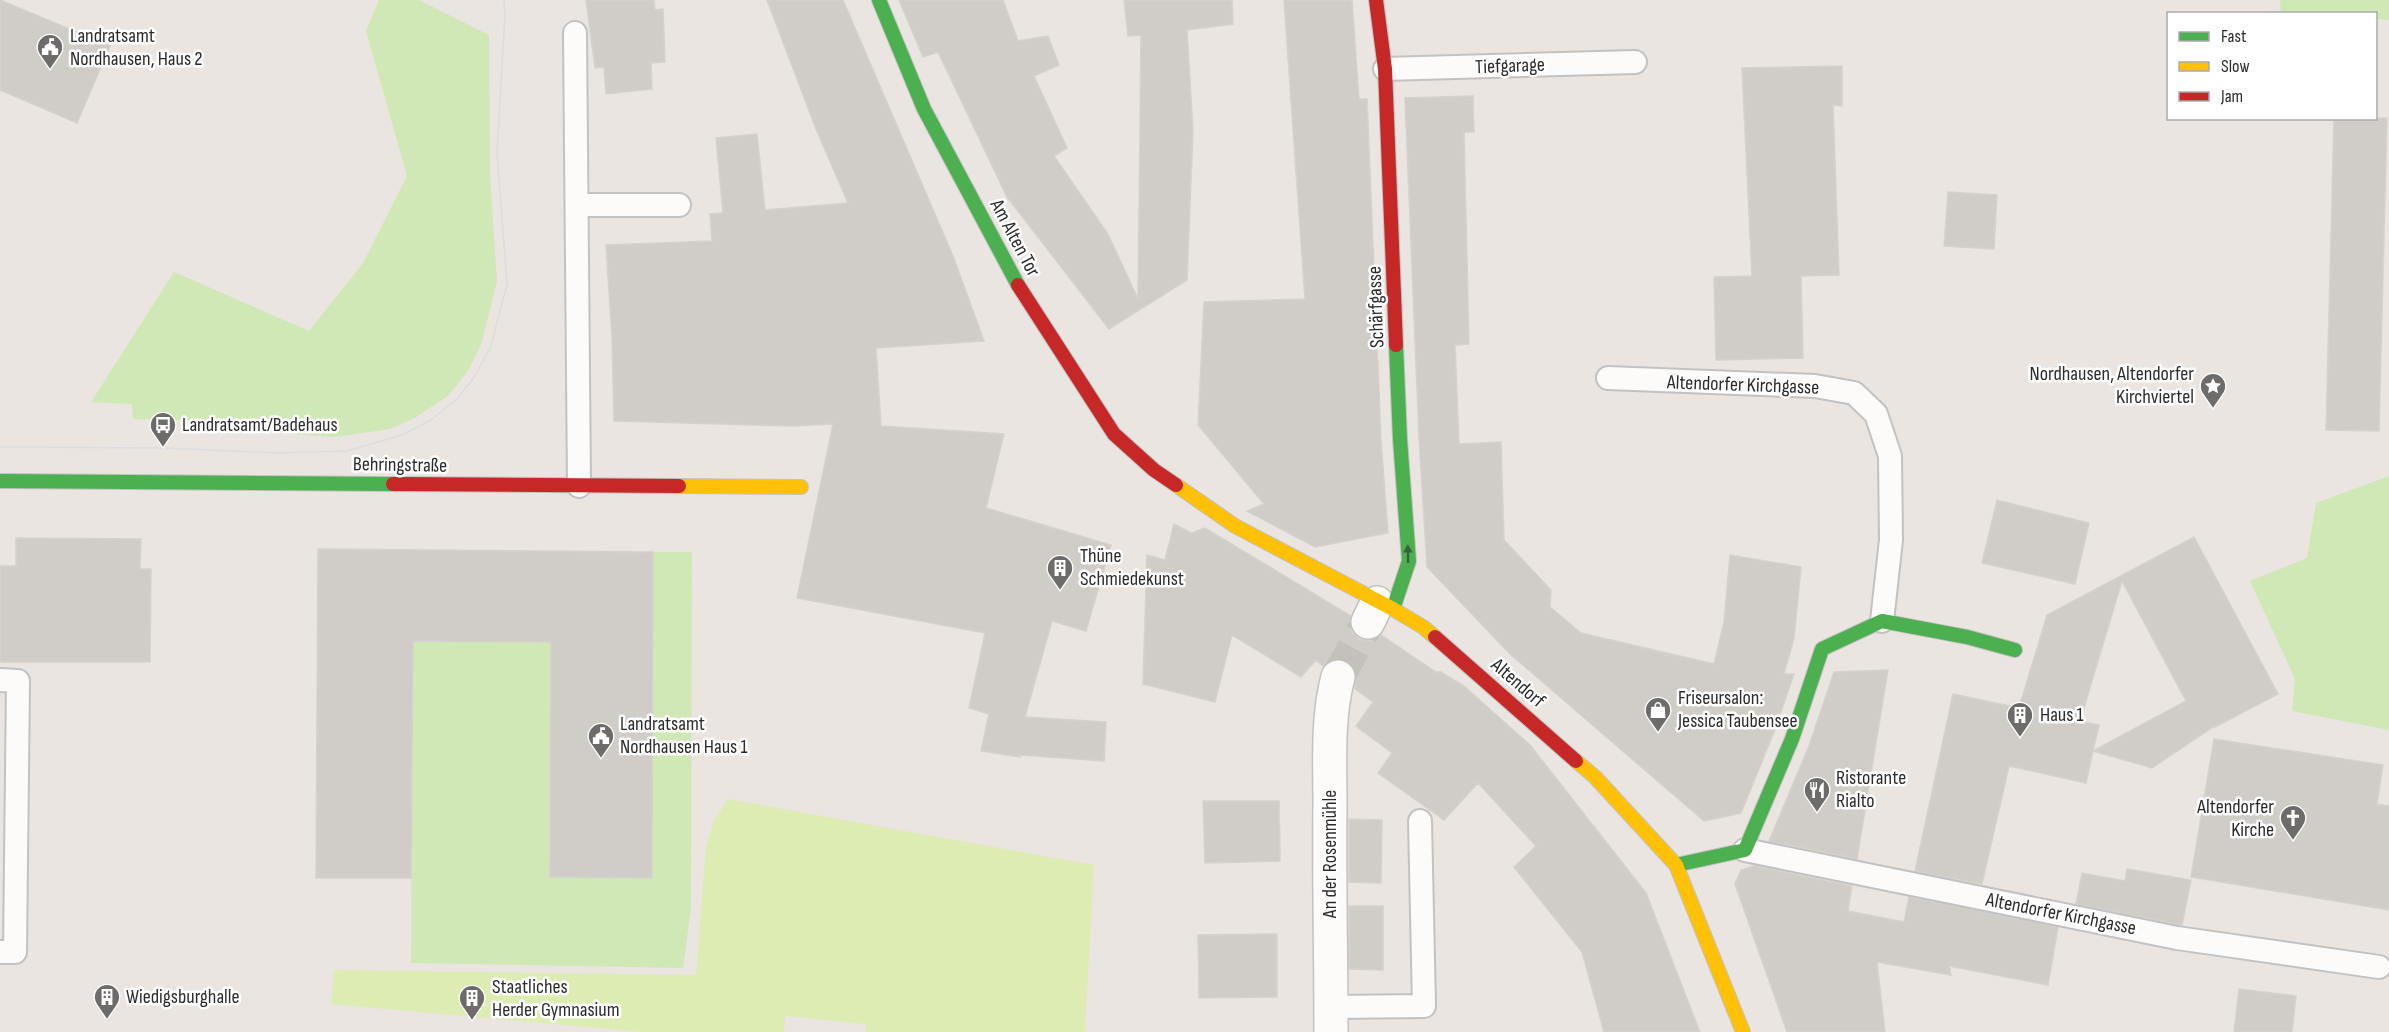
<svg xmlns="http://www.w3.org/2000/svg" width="2389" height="1032" viewBox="0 0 2389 1032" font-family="'Sofia Sans Condensed',sans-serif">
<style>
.green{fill:#d0e8b6}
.pitch{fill:#ddecb3}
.building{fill:#d0cdc9;stroke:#d5d1cc;stroke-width:1.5;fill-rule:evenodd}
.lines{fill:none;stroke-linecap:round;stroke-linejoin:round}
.street-tunnel{stroke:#c4c0bc;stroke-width:33;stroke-dasharray:33 16;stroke-linecap:butt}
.lane-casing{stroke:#c3c2c2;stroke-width:26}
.street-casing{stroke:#c3c2c2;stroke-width:36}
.fast-casing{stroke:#c3c2c2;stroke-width:16}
.slow-casing{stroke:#c3c2c2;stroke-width:16}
.jam-casing{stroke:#c3c2c2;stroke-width:16}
.lane{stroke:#fcfbfa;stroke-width:22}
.street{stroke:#fcfbfa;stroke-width:33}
.fast{stroke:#4caf50;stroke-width:14}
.slow{stroke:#ffc107;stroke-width:14}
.jam{stroke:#c62828;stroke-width:14}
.tram{stroke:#dddddf;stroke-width:1.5}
.oneway{fill:#38603a}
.labels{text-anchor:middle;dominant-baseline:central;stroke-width:5;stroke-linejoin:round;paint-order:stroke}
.poi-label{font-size:20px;fill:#2b2b2b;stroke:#fff;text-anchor:start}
.street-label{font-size:20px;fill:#2b2b2b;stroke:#fff}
</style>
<rect width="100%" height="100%" fill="#eae5e0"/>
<path class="green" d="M379 0H419L489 35 490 173 497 282 481 345 468 371 448 396 413 419 390 429 334 437 294 434 293 423 133 419 132 404 91 402 174 272 309 331 363 263 407 176 366 31Z
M2280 0H2389V20L2376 19V14L2281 13Z
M2389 476V730L2292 711 2295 679 2250 581 2307 558 2316 503Z
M653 552H692L691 908 683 968 411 963 413 641 551 642 652 877Z"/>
<path class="pitch" d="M728 799 1094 865 1085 1032H866V1024L785 1016 784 1032H643L331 1004 334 970 696 975 706 847 714 821Z"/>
<path class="building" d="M0 0 110 46 77 123 0 90Z
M586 0H654L655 10 663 9 665 62 651 63 652 89 606 94 604 67 595 68Z
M767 0H843L953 256 984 341 876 348 881 426 1004 434 986 508 1111 545 1086 631 1052 621 1025 717 1106 722 1104 761 1020 755V757L981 751 989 714 969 708 985 633 797 598 833 424 791 426 614 421 612 338 606 245 712 241 710 214 723 213 716 138 757 134 765 210 848 203 816 129Z
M899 0H1003L1018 41 1048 36 1059 65 1034 76 1067 148 1054 156 1108 234 1138 299 1141 35 1128 36 1124 0H1232L1233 24 1187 30 1193 130 1187 280 1109 329 1007 197 938 52 923 57Z
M1284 0H1352L1359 99H1367L1381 440 1388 533 1315 547 1247 511 1264 504 1198 425 1204 302 1305 299Z
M1842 66V106L1833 105 1839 275 1801 276 1803 358 1716 360 1714 277 1752 276 1742 68Z
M1473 96 1474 132H1464L1469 344 1455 345 1459 444 1501 442 1504 540 1551 590 1550 607 1581 633 1714 664 1724 622 1730 555 1801 567 1794 638 1784 674H1794L1774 732 1741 813 1704 821 1510 654 1427 567 1419 438 1405 98Z
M2334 118H2387L2379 431 2326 430Z
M1948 192 1997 195 1994 249 1944 246Z
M1997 500 2089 523 2075 584 1982 563Z
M1174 524 1191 533 1205 528 1351 616 1349 624 1352 632 1359 639 1370 641 1381 635 1436 672H1441L1464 686 1530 745 1646 893 1700 1032H1604L1582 952 1514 867 1536 846 1478 783 1444 820 1378 773 1392 753 1356 726 1373 702 1355 689 1356 672 1350 663 1342 659H1333L1323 666 1316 660 1301 677 1232 635 1215 702 1143 684 1147 555 1165 560Z
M2194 537 2278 694 2215 727 2216 725 2152 768 2093 751 2086 783 2009 766 1982 884 1915 871 1953 694 2019 708 2047 615ZM2122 581 2186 701 2093 751 2099 725 2080 721Z
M16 538 141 539 140 569H151L150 662H0V566H16Z
M318 549 653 552 652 878 550 877 551 642 413 641 411 878H316Z
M1888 670 1857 859 1769 841 1809 746 1834 672Z
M2214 739 2383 765 2377 804 2389 806V910L2191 877Z
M1203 801H1279L1280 861 1205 863Z
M1349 819 1382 820 1381 883 1349 882Z
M1754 866 1852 886 1848 911 1904 922 1909 897 2058 927 2048 985 1949 966 1951 975 1877 962 1885 1032H1787L1735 884 1741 870Z
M2127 869 2191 880 2182 925 2076 904 2082 873 2125 881Z
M1349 906H1383V970L1349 969Z
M1277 934V997L1199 998 1198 935Z
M2239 989 2296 996 2292 1032H2234Z"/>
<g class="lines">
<path class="street-tunnel" d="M1338 677 1368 622"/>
<g class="lane-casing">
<path id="lane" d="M575 33 579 486
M1385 69 1635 62
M577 205H679
M1608 378 1815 386 1854 393 1876 414 1890 456 1891 540 1882 621
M0 680 18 681 15 952H0
M1745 850 2177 938 2379 967
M1331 1007 1424 1006 1420 821"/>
</g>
<g class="street-casing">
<path id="street" d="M1368 622 1377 603
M1331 1032C1331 956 1329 880 1330 804 1330 762 1327 718 1338 677"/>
</g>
<g class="fast-casing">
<path id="fast" d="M879 0 924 109 1018 285
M0 481 393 484
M1393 609 1409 561 1400 439 1396 345
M1676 865 1745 850 1792 739 1822 649 1882 621 1967 637 2015 650"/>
</g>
<g class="slow-casing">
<path id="slow" d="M1176 485 1235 526 1393 609 1423 627 1435 637
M679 486 801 487
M1576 761 1595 777 1676 865 1743 1032"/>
</g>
<g class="jam-casing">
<path id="jam" d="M1376 0 1385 69 1396 345
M1018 285 1114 434 1154 470 1176 485
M393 484 679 486
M1435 637 1576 761"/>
</g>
<use href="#lane" class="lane"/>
<use href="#street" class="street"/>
<use href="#fast" class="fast"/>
<use href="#slow" class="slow"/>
<use href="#jam" class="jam"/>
<path class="tram" d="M0 447 163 448 276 453 347 451 402 435 431 420 458 398 475 376 491 346 507 284 497 153 505 15 504 0"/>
</g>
<defs><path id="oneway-solid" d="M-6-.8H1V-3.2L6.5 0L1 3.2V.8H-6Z" transform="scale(1.5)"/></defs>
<use class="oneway" href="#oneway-solid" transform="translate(1408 554) rotate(-91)"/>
<defs>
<g id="civic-pin" transform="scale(1.35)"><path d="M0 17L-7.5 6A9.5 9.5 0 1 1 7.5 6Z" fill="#6e6c6a" stroke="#fff"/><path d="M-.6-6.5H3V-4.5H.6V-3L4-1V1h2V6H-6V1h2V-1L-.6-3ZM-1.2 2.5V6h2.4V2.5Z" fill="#fff"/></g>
<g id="sight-pin" transform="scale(1.35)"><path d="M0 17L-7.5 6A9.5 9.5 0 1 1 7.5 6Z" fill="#6e6c6a" stroke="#fff"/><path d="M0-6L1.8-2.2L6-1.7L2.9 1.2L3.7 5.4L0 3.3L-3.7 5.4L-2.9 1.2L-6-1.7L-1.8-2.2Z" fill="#fff"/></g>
<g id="bus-pin" transform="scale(1.35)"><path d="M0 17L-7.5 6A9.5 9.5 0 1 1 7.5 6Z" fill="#6e6c6a" stroke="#fff"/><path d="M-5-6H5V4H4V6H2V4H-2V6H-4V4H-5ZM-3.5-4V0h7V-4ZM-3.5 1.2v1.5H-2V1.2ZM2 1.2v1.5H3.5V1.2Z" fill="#fff"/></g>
<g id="building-pin" transform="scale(1.35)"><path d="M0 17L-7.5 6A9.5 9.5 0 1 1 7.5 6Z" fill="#6e6c6a" stroke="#fff"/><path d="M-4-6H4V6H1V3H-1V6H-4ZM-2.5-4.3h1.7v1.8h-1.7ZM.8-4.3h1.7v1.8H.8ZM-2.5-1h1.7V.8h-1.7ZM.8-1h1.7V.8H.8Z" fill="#fff"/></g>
<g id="shop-pin" transform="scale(1.35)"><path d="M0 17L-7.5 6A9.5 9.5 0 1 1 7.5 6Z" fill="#6e6c6a" stroke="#fff"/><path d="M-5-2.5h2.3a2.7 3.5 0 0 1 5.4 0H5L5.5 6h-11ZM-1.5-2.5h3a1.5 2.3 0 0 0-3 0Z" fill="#fff"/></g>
<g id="restaurant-pin" transform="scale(1.35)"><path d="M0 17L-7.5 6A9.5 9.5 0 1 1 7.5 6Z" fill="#6e6c6a" stroke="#fff"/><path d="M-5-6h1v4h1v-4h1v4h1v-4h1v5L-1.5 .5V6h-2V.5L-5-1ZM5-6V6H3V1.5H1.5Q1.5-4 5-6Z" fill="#fff"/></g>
<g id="church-pin" transform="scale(1.35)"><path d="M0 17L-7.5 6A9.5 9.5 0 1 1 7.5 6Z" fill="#6e6c6a" stroke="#fff"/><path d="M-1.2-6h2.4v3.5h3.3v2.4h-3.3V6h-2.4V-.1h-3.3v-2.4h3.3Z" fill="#fff"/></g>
</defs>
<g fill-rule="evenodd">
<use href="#civic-pin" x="50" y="47"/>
<use href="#sight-pin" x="2213" y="386"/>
<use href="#bus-pin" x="163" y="425"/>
<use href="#building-pin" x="1060" y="568"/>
<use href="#shop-pin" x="1658" y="710"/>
<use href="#building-pin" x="2020" y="715"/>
<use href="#civic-pin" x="601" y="736"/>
<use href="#restaurant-pin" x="1817" y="790"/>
<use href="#church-pin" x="2293" y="818"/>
<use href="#building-pin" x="107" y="997"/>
<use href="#building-pin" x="472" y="998"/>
</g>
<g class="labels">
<g class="poi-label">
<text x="70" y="36">Landratsamt<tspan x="70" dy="23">Nordhausen, Haus 2</tspan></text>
<text x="2194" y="374" text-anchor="end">Nordhausen, Altendorfer<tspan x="2194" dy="23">Kirchviertel</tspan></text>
<text x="182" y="425">Landratsamt/Badehaus</text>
<text x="1080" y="556">Thüne<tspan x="1080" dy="23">Schmiedekunst</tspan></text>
<text x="1678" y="698">Friseursalon:<tspan x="1678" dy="23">Jessica Taubensee</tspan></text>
<text x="2040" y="715">Haus 1</text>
<text x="620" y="724">Landratsamt<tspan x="620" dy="23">Nordhausen Haus 1</tspan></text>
<text x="1836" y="778">Ristorante<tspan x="1836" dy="23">Rialto</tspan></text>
<text x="2274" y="807" text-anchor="end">Altendorfer<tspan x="2274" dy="23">Kirche</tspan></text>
<text x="492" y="987">Staatliches<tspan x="492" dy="23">Herder Gymnasium</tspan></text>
<text x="126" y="997">Wiedigsburghalle</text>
</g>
<g class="street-label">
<text transform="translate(1510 66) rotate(-2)">Tiefgarage</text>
<text transform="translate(1015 238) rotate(62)">Am Alten Tor</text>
<text transform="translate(1376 307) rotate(-92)">Schärfgasse</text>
<text transform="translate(1743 385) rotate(2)">Altendorfer Kirchgasse</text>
<text transform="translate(400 465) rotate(1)">Behringstraße</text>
<text transform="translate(1518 683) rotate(41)">Altendorf</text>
<text transform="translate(1330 854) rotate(-90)">An der Rosenmühle</text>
<text transform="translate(2061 914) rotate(11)">Altendorfer Kirchgasse</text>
</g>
</g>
<rect x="2167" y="12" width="210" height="108" fill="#ffffff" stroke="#aaaaaa" stroke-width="1.5"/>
<rect x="2179" y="32" width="30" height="9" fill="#4caf50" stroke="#aaaaaa" stroke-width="1.5"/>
<text x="2221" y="42" font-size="18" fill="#2b2b2b">Fast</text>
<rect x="2179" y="62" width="30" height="9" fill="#ffc107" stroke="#aaaaaa" stroke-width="1.5"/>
<text x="2221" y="72" font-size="18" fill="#2b2b2b">Slow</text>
<rect x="2179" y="92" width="30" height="9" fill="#c62828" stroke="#aaaaaa" stroke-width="1.5"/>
<text x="2221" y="102" font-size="18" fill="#2b2b2b">Jam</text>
</svg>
